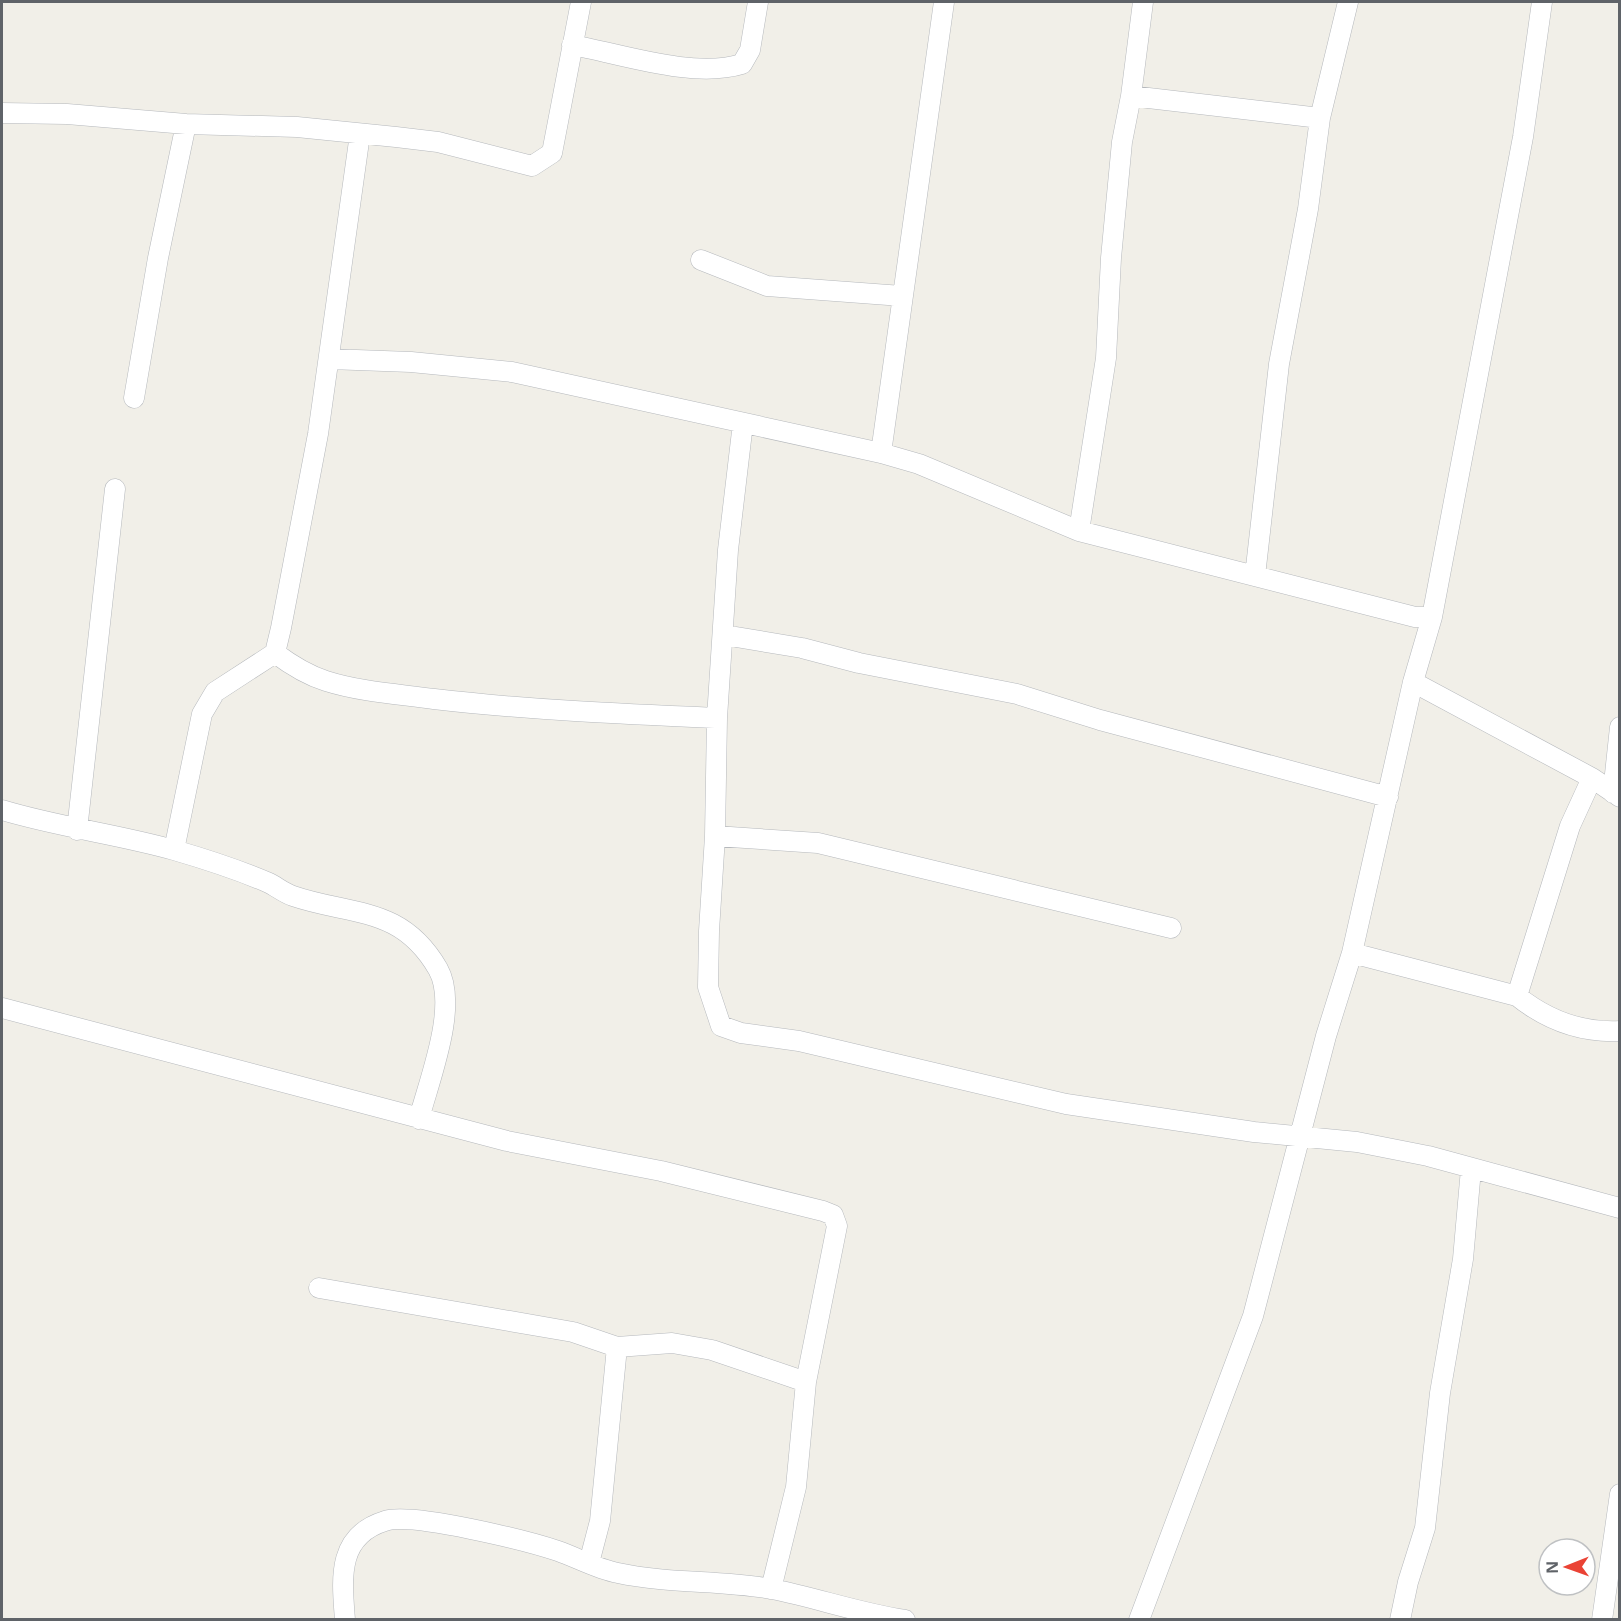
<svg xmlns="http://www.w3.org/2000/svg" width="1621" height="1621" viewBox="0 0 1621 1621" font-family="'Open Sans',sans-serif">
<style>
.lines{fill:none;stroke-linecap:round;stroke-linejoin:round}
.street-casing{stroke:#b5b8bc;stroke-width:21}
.street{stroke:#fff;stroke-width:20}
</style>
<rect width="100%" height="100%" fill="#f1efe8"/>
<g class="lines">
<g class="street-casing">
<path id="street" d="M572 45C622 54 693 79 742 64L750 50 758 2
M1131 96 1320 118
M2 113 67 114 186 124 297 127 396 137 438 142 532 166 552 153 581 2
M701 260 767 286 902 296
M329 359 411 362 512 372 881 453 919 464 1079 531 1415 617H1432L1413 682 1352 953 1326 1036 1253 1316 1139 1620
M134 398 158 258 186 124
M743 423 728 550 717 718 715 836 709 931 708 987 721 1026 741 1033 799 1041 1066 1104 1254 1132 1357 1142 1428 1156 1620 1208
M881 453 944 2
M1079 531 1106 358 1111 258 1122 142 1131 96 1143 2
M1255 576 1279 364 1308 209 1320 118 1348 2
M1432 617 1523 137 1542 2
M724 635 802 648 859 663 1017 694 1100 720 1388 797
M275 653C291 665 307 675 326 681 361 692 398 694 434 699 528 710 623 714 717 718
M1413 682 1592 778 1620 797
M1613 793 1620 727
M2 810C58 827 117 834 174 850 205 859 239 870 269 883 277 887 284 893 293 896 351 916 401 905 438 969 459 1006 429 1080 419 1119
M77 830 115 489
M715 836 818 843 1171 928
M174 850 202 714 215 692 275 653 281 628 318 434 360 134
M1352 953 1517 996C1547 1020 1581 1033 1620 1031
M1517 996 1570 826 1592 778
M2 1008 507 1141 661 1171 823 1211 833 1215 837 1226 806 1382 712 1350 672 1343 617 1347 573 1332 319 1288
M589 1563 600 1521 617 1347
M771 1589 796 1487 806 1382
M345 1620C342 1580 336 1536 385 1521 412 1512 528 1541 558 1551 578 1558 597 1569 618 1573 669 1584 721 1580 772 1589 817 1598 859 1613 905 1620
M1400 1620 1408 1582 1425 1528 1440 1393 1463 1259 1471 1169
M1602 1620 1620 1494"/>
</g>
<use href="#street" class="street"/>
</g>
<rect width="1621" height="1621" fill="none" stroke="#5f6368" stroke-width="6"/>
<g transform="translate(1567 1567) rotate(269)"><circle r="28" fill="#ffffff" stroke="#bfc1c3" stroke-width="1.5"/>
<path d="M0-4.5L10 22L0 15L-10 22Z" fill="#ea4335"/>
<text y="-9" font-size="16" font-weight="bold" text-anchor="middle" fill="#5f6368">N</text>
</g>
</svg>
